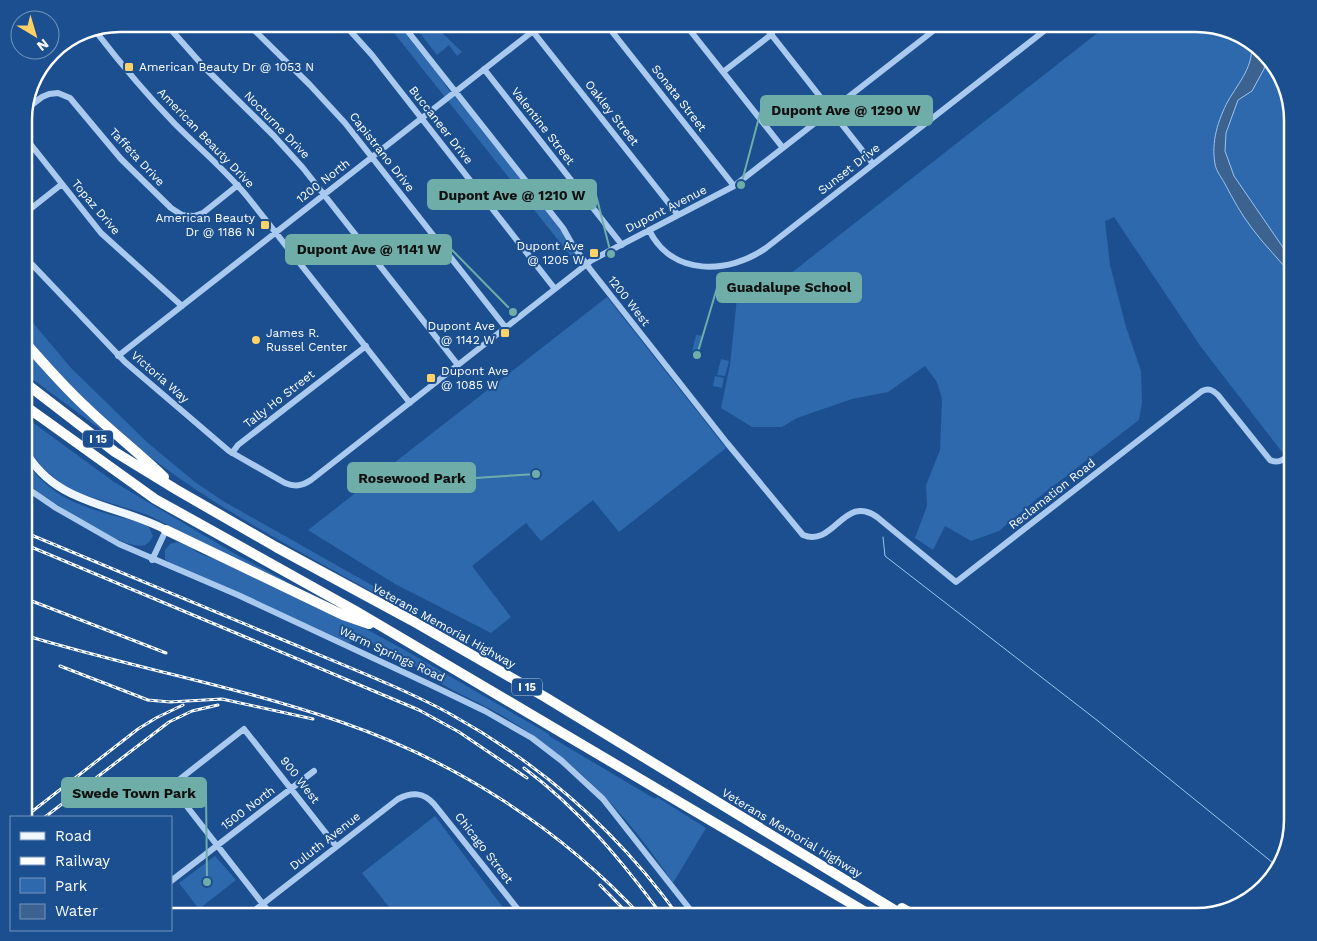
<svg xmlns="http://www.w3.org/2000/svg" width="1317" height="941" viewBox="0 0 1317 941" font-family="'Work Sans',sans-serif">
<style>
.green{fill:#2e69ad}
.water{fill:#3c6290;stroke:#9cc4f0}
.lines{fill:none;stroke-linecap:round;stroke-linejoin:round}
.stream{stroke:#9cc4f0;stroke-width:1}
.minor{stroke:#a9c9ee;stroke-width:6}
.major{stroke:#f0f6ff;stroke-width:8}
.highway{stroke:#fff;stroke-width:10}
.rail-casing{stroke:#fff;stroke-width:3}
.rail{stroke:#1b4f8f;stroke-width:1;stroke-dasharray:4;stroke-linecap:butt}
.poi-dot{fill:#ffd166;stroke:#1b4f8f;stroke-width:2}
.labels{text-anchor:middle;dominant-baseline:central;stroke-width:4;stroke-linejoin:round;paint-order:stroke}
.shield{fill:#1b4f8f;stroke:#bbcadd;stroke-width:1}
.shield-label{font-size:11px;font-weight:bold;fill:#fff}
.poi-label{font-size:12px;fill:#fff;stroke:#1b4f8f;text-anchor:start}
.street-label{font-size:12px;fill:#fff;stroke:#1b4f8f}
.rim{fill:none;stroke:#fff;stroke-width:2.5}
.leader{fill:none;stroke:#6fada8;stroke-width:2}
.callout-dot{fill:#6fada8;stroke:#1b4f8f;stroke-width:2}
.callout{fill:#6fada8;stroke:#6fada8;stroke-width:2}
.callout-label{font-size:14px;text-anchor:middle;font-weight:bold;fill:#111}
</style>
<rect width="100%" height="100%" fill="#1b4f8f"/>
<path class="green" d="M387 24H398L440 77 448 89 471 115 563 233 567 243 580 261 577 264Z
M413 24H425L427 26 433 24 462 52 457 56 449 45 437 55Z
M1109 24H1197L1255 43 1283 77 1293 120V444L1282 452 1201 347 1114 217 1105 221 1110 265 1126 327 1141 371 1142 403 1139 420 1039 497 999 531 971 541 945 526 933 550 915 538 927 506 926 485 940 450 942 399 937 382 925 366 888 392 852 399 797 418 782 427H752L721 408 730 365 737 298 763 289 786 277Z
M607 297 726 448 619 532 593 500 541 541 526 523 472 566 511 617 491 633 395 584 308 530Z
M24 312 71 368 148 443 195 482 223 501 391 596 389 601C317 561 243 523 176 476 119 436 69 387 24 335Z
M696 335 703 336 699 354 692 352Z
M24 348 117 438 115 440 24 373Z
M721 359 729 361 725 376 717 375Z
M715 376 724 378 722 388 713 386Z
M24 416 114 482 237 555 286 581 284 584 148 515 79 493 64 486 43 468 32 454 24 440Z
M24 459C50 496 74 504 115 516 126 519 139 521 149 527L153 536C151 540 149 543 145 545 124 553 43 496 24 481Z
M177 542 189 546 198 553 217 560 362 627 403 649 549 734V736L655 799 657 797 706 828 673 883C628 815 572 756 501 715 481 703 460 695 440 683 431 678 424 671 415 666 398 655 379 647 362 638L349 643 169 562 165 559V550L170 544Z
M435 816 510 917H397L362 873Z
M215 856 236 880 199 909 179 883Z"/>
<path class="water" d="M1251 42 1255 43 1266 57 1264 69 1252 91 1238 100 1226 133 1225 151 1234 176 1293 262V277C1280 260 1264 245 1251 227 1241 214 1233 199 1225 184 1222 178 1216 171 1215 164 1211 142 1218 120 1228 101 1239 82 1255 65 1251 42Z"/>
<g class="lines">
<path class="stream" d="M883 537 885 556 1098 721 1278 867"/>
<path class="minor" d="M166 24 205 68 274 136 303 168 458 365
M248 24 310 85 345 123 506 328
M344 24 372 55 555 289
M402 24 563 228 572 244 590 269 727 443 803 535C834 548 844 493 877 517L956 582 1202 391C1209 388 1213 390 1218 395L1270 460C1280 465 1286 457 1293 452
M527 24 678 215
M606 24 734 186
M685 24 783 148
M763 24 873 164
M1095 24 1099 29
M97 33C121 64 147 95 175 124 199 148 224 169 246 195L410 403
M484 69 622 245
M723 72 772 34
M25 110 42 97 49 94 58 93 70 98 121 159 171 208 182 215 194 216 203 213 238 185
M24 136 101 233 182 306
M24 214 62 184
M649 230C672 277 729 274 766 248L1053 24
M24 256 125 362 229 451 285 483C295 487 302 486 311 480L592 260 734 186 942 24
M118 356 542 24
M232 453 238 445 366 346
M24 486 56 508 119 544 238 595 431 685 485 711 532 738 562 761 603 799 696 917
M152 560 166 530
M171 881 314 771
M246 917 398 799C412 792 423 792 434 804L524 917
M273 917 171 786 244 729 336 846"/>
<path class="major" d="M24 449C55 506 115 503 166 530"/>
<path class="highway" d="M24 341C44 364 64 387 87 408 112 432 139 453 164 477
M24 382 115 452 177 490 276 547 411 620 545 697 906 917
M24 405 155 499 354 610 874 917
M166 530 343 615 369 624
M902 908 918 917"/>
<g class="rail-casing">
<path id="rail" d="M24 532C104 565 184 598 264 632 307 650 350 667 393 686 413 695 433 704 452 715 542 765 619 833 679 917
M24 544 419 710 459 732 527 778
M24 598 166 653
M24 635C129 667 237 686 341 722 455 761 560 828 642 917
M60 666 148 700 170 702 222 699 313 719
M524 768C579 809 623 862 663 917
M25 817 138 729 156 718 183 705
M45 817 169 722 192 711 218 705
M600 885 631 917"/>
</g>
<use href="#rail" class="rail"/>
</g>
<g class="poi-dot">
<rect x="124" y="62" width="10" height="10" rx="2.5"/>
<rect x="260" y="220" width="10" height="10" rx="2.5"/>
<rect x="589" y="248" width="10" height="10" rx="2.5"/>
<rect x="500" y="328" width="10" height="10" rx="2.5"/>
<circle cx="256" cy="340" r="5"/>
<rect x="426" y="373" width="10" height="10" rx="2.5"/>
</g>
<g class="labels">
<g class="shield">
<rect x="83" y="430.5" width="30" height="17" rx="4"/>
<rect x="512" y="678.5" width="30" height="17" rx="4"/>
</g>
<g class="shield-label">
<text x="98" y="439">I 15</text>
<text x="527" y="687">I 15</text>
</g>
<g class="poi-label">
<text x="139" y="67">American Beauty Dr @ 1053 N</text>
<text x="255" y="218" text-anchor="end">American Beauty<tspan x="255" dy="14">Dr @ 1186 N</tspan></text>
<text x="584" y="246" text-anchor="end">Dupont Ave<tspan x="584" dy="14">@ 1205 W</tspan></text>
<text x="495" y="326" text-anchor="end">Dupont Ave<tspan x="495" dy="14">@ 1142 W</tspan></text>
<text x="266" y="333">James R.<tspan x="266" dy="14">Russel Center</tspan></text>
<text x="441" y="371">Dupont Ave<tspan x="441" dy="14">@ 1085 W</tspan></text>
</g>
<g class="street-label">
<text transform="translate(679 98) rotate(52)">Sonata Street</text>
<text transform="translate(612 113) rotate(52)">Oakley Street</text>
<text transform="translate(277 125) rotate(46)">Nocturne Drive</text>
<text transform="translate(441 125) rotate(52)">Buccaneer Drive</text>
<text transform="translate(543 126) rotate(52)">Valentine Street</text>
<text transform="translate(206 138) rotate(46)">American Beauty Drive</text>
<text transform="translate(382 152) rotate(52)">Capistrano Drive</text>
<text transform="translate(137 157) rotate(47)">Taffeta Drive</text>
<text transform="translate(849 169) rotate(-38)">Sunset Drive</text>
<text transform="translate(323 181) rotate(-38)">1200 North</text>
<text transform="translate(96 207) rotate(50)">Topaz Drive</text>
<text transform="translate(666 209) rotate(-27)">Dupont Avenue</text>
<text transform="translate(629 301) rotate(52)">1200 West</text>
<text transform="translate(160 377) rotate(41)">Victoria Way</text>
<text transform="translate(279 399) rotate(-38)">Tally Ho Street</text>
<text transform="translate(1052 494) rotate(-38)">Reclamation Road</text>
<text transform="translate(444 626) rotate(29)">Veterans Memorial Highway</text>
<text transform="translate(392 654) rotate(25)">Warm Springs Road</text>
<text transform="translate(300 780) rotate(52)">900 West</text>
<text transform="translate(248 808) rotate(-37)">1500 North</text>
<text transform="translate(792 833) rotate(31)">Veterans Memorial Highway</text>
<text transform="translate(325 841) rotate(-38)">Duluth Avenue</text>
<text transform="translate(484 848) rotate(52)">Chicago Street</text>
</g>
</g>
<path d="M0 0H1317V941H0ZM120 32H1196A88 88 0 0 1 1284 120V820A88 88 0 0 1 1196 908H120A88 88 0 0 1 32 820V120A88 88 0 0 1 120 32Z" fill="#1b4f8f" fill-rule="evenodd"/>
<path class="rim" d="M120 32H1196A88 88 0 0 1 1284 120V820A88 88 0 0 1 1196 908H120A88 88 0 0 1 32 820V120A88 88 0 0 1 120 32Z"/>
<path class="leader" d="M741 185L761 110M611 254L596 195M513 312L451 249M697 355L717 288M536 474L475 478M207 882L206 793"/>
<g class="callout-dot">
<circle cx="741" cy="185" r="5"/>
<circle cx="611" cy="254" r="5"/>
<circle cx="513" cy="312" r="5"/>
<circle cx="697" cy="355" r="5"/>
<circle cx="536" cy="474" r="5"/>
<circle cx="207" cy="882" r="5"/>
</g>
<g class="callout">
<rect x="761" y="96" width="171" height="29" rx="5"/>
<rect x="428" y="180" width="168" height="29" rx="5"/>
<rect x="286" y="235" width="165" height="29" rx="5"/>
<rect x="717" y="273" width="144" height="29" rx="5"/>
<rect x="348" y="463" width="127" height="29" rx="5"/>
<rect x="62" y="778" width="144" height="29" rx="5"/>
</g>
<g class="callout-label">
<text x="846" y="115">Dupont Ave @ 1290 W</text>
<text x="512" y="200">Dupont Ave @ 1210 W</text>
<text x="369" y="254">Dupont Ave @ 1141 W</text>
<text x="789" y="292">Guadalupe School</text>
<text x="412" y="483">Rosewood Park</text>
<text x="134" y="798">Swede Town Park</text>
</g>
<rect x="10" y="816" width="162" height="115" fill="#1b4f8f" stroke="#7695bc"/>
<rect x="20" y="832" width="25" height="8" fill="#f0f6ff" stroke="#7695bc"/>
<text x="55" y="841" font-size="15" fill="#ffffff">Road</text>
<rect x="20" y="857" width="25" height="8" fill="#ffffff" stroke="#7695bc"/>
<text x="55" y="866" font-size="15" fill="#ffffff">Railway</text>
<rect x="20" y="878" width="25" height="15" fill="#2e69ad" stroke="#7695bc"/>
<text x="55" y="891" font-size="15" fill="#ffffff">Park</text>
<rect x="20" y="904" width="25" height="15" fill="#3c6290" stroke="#7695bc"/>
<text x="55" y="916" font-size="15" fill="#ffffff">Water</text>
<g transform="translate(35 35) rotate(142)"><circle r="24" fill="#1b4f8f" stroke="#7695bc"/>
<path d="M0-4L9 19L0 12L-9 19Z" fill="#ffd166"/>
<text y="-8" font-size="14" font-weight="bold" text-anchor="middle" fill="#ffffff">N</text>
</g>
</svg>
